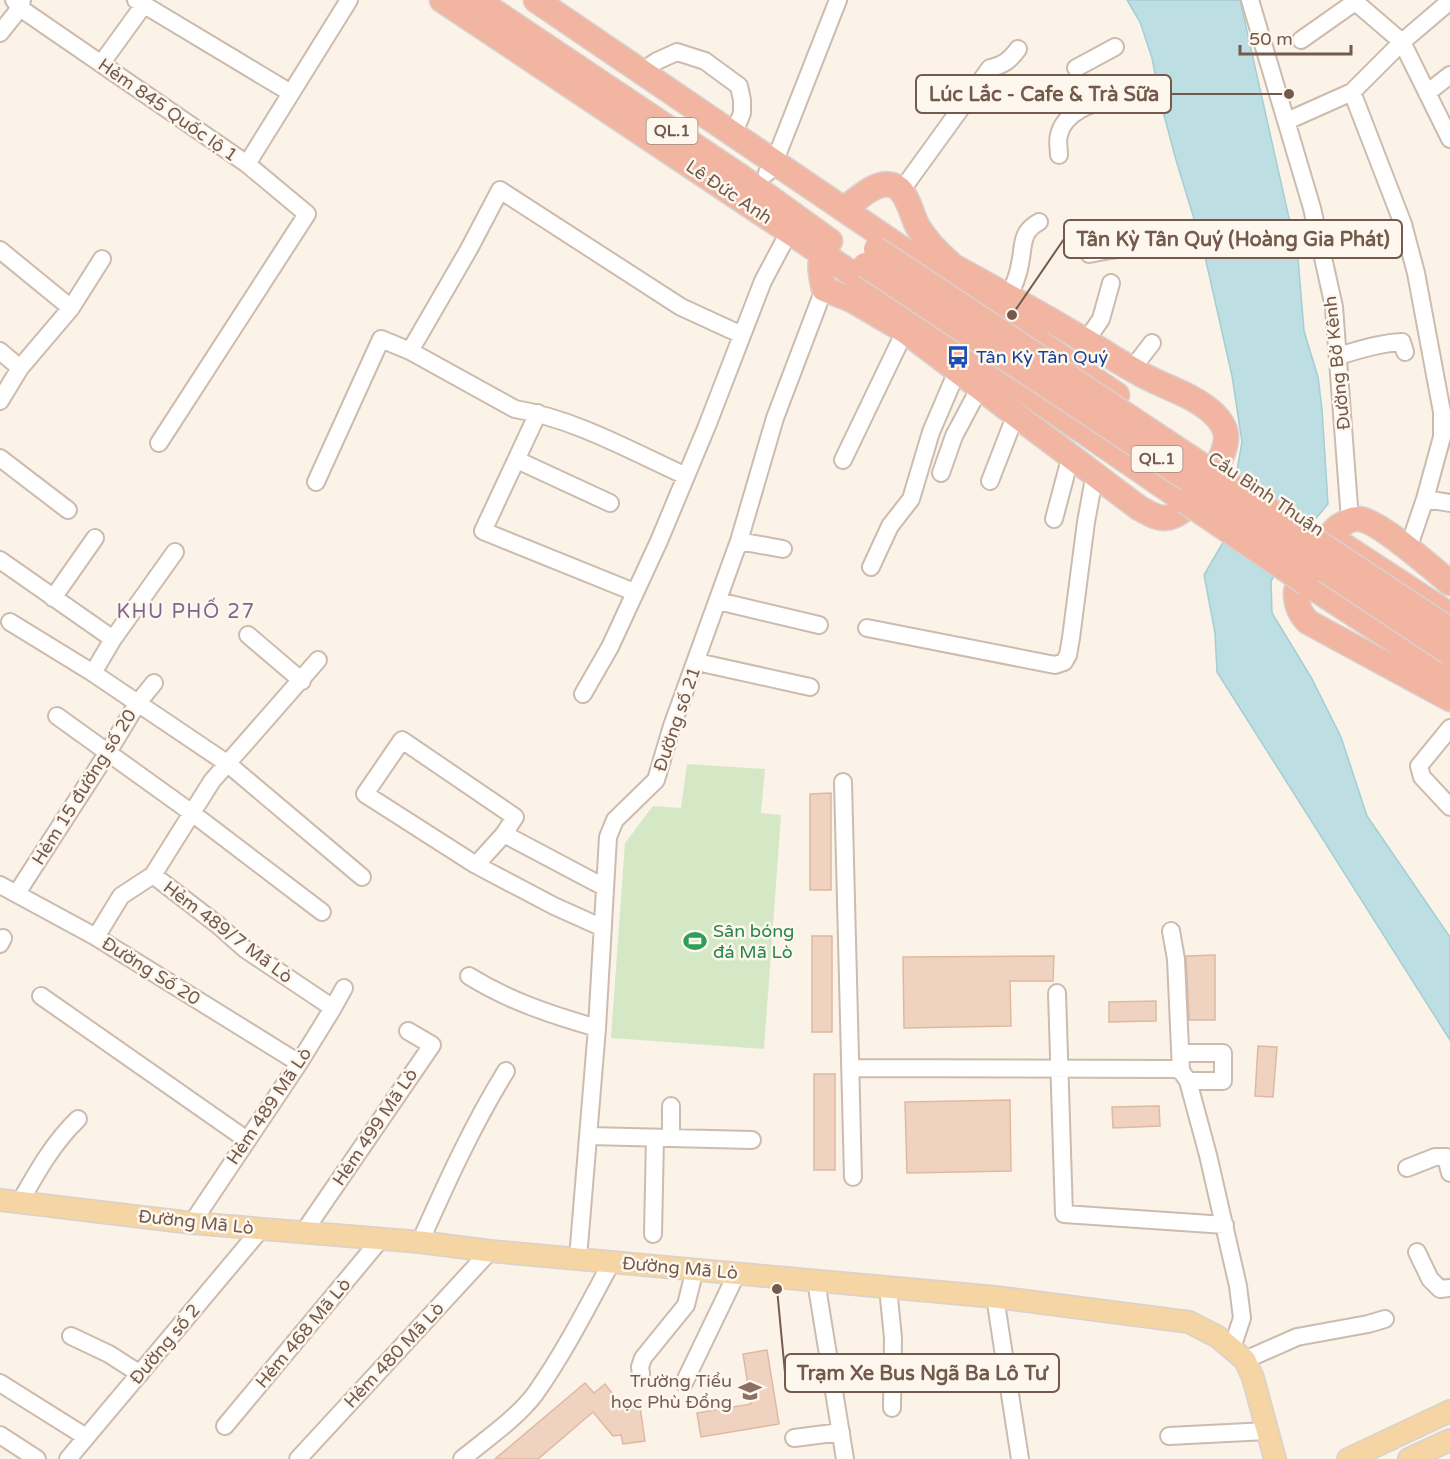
<svg xmlns="http://www.w3.org/2000/svg" width="1450" height="1459" viewBox="0 0 1450 1459" font-family="'Varela Round',sans-serif">
<style>
.green{fill:#d4e8c6}
.water{fill:#bddee3;stroke:#a3ced4;stroke-width:1.5}
.building{fill:#efd2c0;stroke:#e0b8a2;stroke-width:1.5}
.lines{fill:none;stroke-linecap:round;stroke-linejoin:round}
.minor-casing{stroke:#ccbbae;stroke-width:20}
.major-casing{stroke:#d8d1cd;stroke-width:24}
.highway-casing{stroke:#d8d1cd;stroke-width:27}
.minor{stroke:#fff;stroke-width:16}
.major{stroke:#f5d5a4;stroke-width:21}
.highway{stroke:#f1b5a2;stroke-width:24}
.highway-bridge-casing{stroke:#d8d1cd;stroke-width:27;stroke-linecap:butt}
.highway-bridge{stroke:#f1b5a2;stroke-width:24}
.labels{text-anchor:middle;dominant-baseline:central;stroke-width:5;stroke-linejoin:round;paint-order:stroke}
.shield{fill:#fef7ed;stroke:#9d897d;stroke-width:1.5}
.shield-label{font-size:16px;font-weight:bold;fill:#735a4d}
.street-label{font-size:18px;fill:#735a4d;stroke:#fef7ed}
.transit-label{font-size:18px;fill:#164399;stroke:#fef7ed;text-anchor:start}
.leisure-label{font-size:18px;fill:#27864d;stroke:#fef7ed;text-anchor:start}
.education-label{font-size:18px;fill:#785e54;stroke:#fef7ed;text-anchor:end}
.neighbourhood-label{font-size:20px;letter-spacing:1.5px;fill:#80658f;stroke:#fef7ed}
.leader{fill:none;stroke:#735a4d;stroke-width:2}
.callout-dot{fill:#735a4d;stroke:#fef7ed;stroke-width:2}
.callout{fill:#fef7ed;stroke:#735a4d;stroke-width:2}
.callout-label{font-size:20px;text-anchor:middle;font-weight:bold;fill:#735a4d}
</style>
<rect width="100%" height="100%" fill="#fbf3e7"/>
<path class="green" d="M687 764 765 769 761 813 781 815 764 1049 611 1038 625 843 653 806 681 808Z"/>
<path class="water" d="M1127 0H1240L1298 258 1304 331 1318 377 1322 409 1328 504 1279 562 1271 582 1272 613 1311 677 1341 737 1367 816 1450 937V1040L1217 672 1215 633 1204 575 1225 539 1242 442 1232 376 1203 248 1176 160 1161 104 1152 58 1140 22Z"/>
<path class="building" d="M831 793V890H810V794Z
M812 936H832V1032H812Z
M1215 955V1020H1189L1186 956Z
M1054 956 1053 981H1010L1011 1026 904 1028 903 957Z
M1156 1001V1021L1109 1022V1002Z
M1258 1046 1277 1047 1273 1097 1255 1096Z
M814 1074H835V1170H814Z
M1010 1100 1011 1171 907 1173 905 1102Z
M1159 1106 1160 1126 1113 1128 1112 1107Z
M767 1350 779 1424 701 1437 697 1413 751 1404 743 1354Z
M585 1383 594 1393 605 1384 620 1403 639 1400 645 1441 623 1444 621 1435 613 1436 593 1412 538 1459H495Z"/>
<g class="lines">
<g class="minor-casing">
<path id="minor" d="M14 0 20 8 247 164 349 0
M136 0 291 93
M1250 0 1312 208 1334 307 1350 520
M1353 0 1402 42 1450 139
M0 33 20 8 22 0
M1301 40 1355 2
M101 64 143 6
M1076 68 1115 47
M641 72 657 61 677 52 705 61 739 86 742 100V113L734 133
M1352 92 1403 224 1416 273 1442 412V437L1425 499 1408 549
M1427 93 1450 75
M1287 121 1352 92 1402 42 1450 1
M1059 155C1059 149 1057 141 1059 135 1065 107 1105 100 1129 91
M767 173 774 163 838 0
M901 191 990 68C1004 65 1010 60 1018 49
M0 250 71 308
M1089 254 1110 250 1175 243
M1008 297C1014 286 1018 276 1020 264 1024 246 1020 232 1039 222
M1086 341 1101 319 1111 283
M0 351 20 368
M410 351 469 249 500 190 681 307 742 335
M1338 356C1359 350 1380 343 1402 342L1405 352
M1132 369 1152 343
M0 401 20 368 71 308 102 259
M538 413 483 531 634 592
M159 443 307 214 247 164
M0 458 68 510
M517 460 610 503
M843 460 905 331
M941 473 954 436 980 387
M990 481 1016 414
M316 482 381 339 410 351 515 409C575 419 631 451 686 476
M1425 499 1450 503
M1054 519 1071 455
M739 541 783 549
M0 560 113 639
M871 567 890 526 911 499 931 432 958 369
M53 598 95 538
M718 601 819 625
M10 622 93 673 228 764 362 877
M867 628 1055 665 1064 662 1068 655 1071 638 1086 522 1095 473
M248 635 302 681
M697 662 810 687
M93 673 113 639 175 552
M583 694 610 647 659 541 707 426 763 281 789 232
M57 716 192 813 322 912
M1450 728 1419 766 1422 777 1450 807
M843 782 853 1177
M504 834 604 887
M476 865 504 834 515 817 402 740 365 794 476 865 554 906 603 928
M153 875 218 925 245 949 333 1008
M0 885 96 937 299 1063
M17 893 108 752 137 704 154 683
M1171 931 1176 959 1181 1071
M96 937 121 896 153 875 212 781 318 660
M0 944 3 938
M469 976C509 1001 552 1015 597 1028
M1057 993 1064 1214 1225 1225
M41 996 247 1140
M1180 1053H1223V1081H1188
M850 1068 1175 1069 1181 1071 1188 1081 1208 1155 1238 1286 1242 1318 1232 1348
M589 1136 752 1140
M671 1138V1106
M1407 1168 1435 1157H1446L1450 1173
M20 1202C37 1172 53 1143 78 1119
M192 1223 299 1063 333 1008 344 988
M303 1233 432 1045 408 1031
M653 1234 655 1138
M420 1242C446 1184 472 1126 506 1071
M1417 1252 1430 1279 1440 1289 1450 1288
M578 1258 597 1028 608 837 615 820 656 780 672 726 739 541 775 418 824 289
M816 1281 845 1459
M888 1288 893 1338 892 1408
M995 1297 1020 1459
M71 1336 109 1354 140 1374
M1245 1360 1297 1337 1368 1324 1385 1319
M641 1374 640 1367 643 1358 686 1305 695 1269
M0 1383 86 1437
M684 1383 737 1273
M225 1426 380 1240
M0 1435 37 1459
M1169 1436 1267 1431
M794 1438 841 1432
M68 1459 261 1229
M298 1459 490 1251
M462 1459C485 1440 517 1418 535 1394 564 1353 588 1306 612 1261"/>
</g>
<g class="major-casing">
<path id="major" d="M0 1200 192 1223 420 1242 490 1251 995 1297 1189 1322 1218 1337 1245 1360 1253 1378 1275 1459
M1348 1459 1450 1411
M1409 1459 1450 1440"/>
</g>
<g class="highway-casing">
<path id="highway" d="M442 0 896 303 1185 501
M477 0 741 177 827 239
M536 0 1117 395
M830 241C818 259 819 268 824 289L852 300 905 331 1139 508C1147 512 1155 518 1164 518 1191 518 1228 458 1226 435 1225 427 1220 420 1215 415 1195 395 1163 387 1139 373 1120 363 1103 351 1084 340 1041 314 997 290 953 266 939 254 927 242 918 227 912 216 910 202 902 192 886 171 858 198 845 209
M1332 538 1450 615
M1306 583 1450 677
M1450 583C1433 569 1378 520 1359 519 1352 518 1344 523 1338 527 1327 536 1297 579 1296 593 1296 604 1300 614 1308 622L1450 699"/>
</g>
<use href="#minor" class="minor"/>
<use href="#major" class="major"/>
<use href="#highway" class="highway"/>
<g class="highway-bridge-casing">
<path id="highway-bridge" d="M876 249 1450 630
M865 265 1450 653
M1185 501 1306 583"/>
</g>
<use href="#highway-bridge" class="highway-bridge"/>
</g>
<defs>
<g id="bus-bare" transform="scale(1.8)"><path d="M-5-6H5V4H4V6H2V4H-2V6H-4V4H-5ZM-3.5-4V0h7V-4ZM-3.5 1.2v1.5H-2V1.2ZM2 1.2v1.5H3.5V1.2Z" fill="#1a4fb4" stroke="#fef7ed" stroke-width="2.5" paint-order="stroke"/></g>
<g id="stadium-bare" transform="scale(1.8)"><path d="M0-5a6.5 5 0 1 0 0 10a6.5 5 0 1 0 0-10ZM-3.5-1.8h7v3.6h-7Z" fill="#2e9e5b" stroke="#fef7ed" stroke-width="2.5" paint-order="stroke"/></g>
<g id="school-bare" transform="scale(1.8)"><path d="M0-5L7-2L0 1L-7-2ZM-4 1L0 2.5L4 1V4Q0 6-4 4Z" fill="#8d6e63" stroke="#fef7ed" stroke-width="2.5" paint-order="stroke"/></g>
</defs>
<g fill-rule="evenodd">
<use href="#bus-bare" x="958" y="357"/>
<use href="#stadium-bare" x="695" y="941"/>
<use href="#school-bare" x="750" y="1391"/>
</g>
<g class="labels">
<g class="shield">
<rect x="646.5" y="118" width="51" height="26" rx="4.5"/>
<rect x="1131.5" y="446" width="51" height="26" rx="4.5"/>
</g>
<g class="shield-label">
<text x="672" y="131">QL.1</text>
<text x="1157" y="459">QL.1</text>
</g>
<g class="street-label">
<text transform="translate(168 110) rotate(35)">Hẻm 845 Quốc lộ 1</text>
<text transform="translate(729 192) rotate(34)">Lê Đức Anh</text>
<text transform="translate(1337 363) rotate(-96)">Đường Bờ Kênh</text>
<text transform="translate(1266 494) rotate(34)">Cầu Bình Thuận</text>
<text transform="translate(677 719) rotate(-71)">Đường số 21</text>
<text transform="translate(84 787) rotate(-58)">Hẻm 15 đường số 20</text>
<text transform="translate(228 932) rotate(37)">Hẻm 489/7 Mã Lò</text>
<text transform="translate(151 971) rotate(32)">Đường Số 20</text>
<text transform="translate(269 1106) rotate(-56)">Hẻm 489 Mã Lò</text>
<text transform="translate(375 1127) rotate(-56)">Hẻm 499 Mã Lò</text>
<text transform="translate(196 1222) rotate(6)">Đường Mã Lò</text>
<text transform="translate(680 1268) rotate(5)">Đường Mã Lò</text>
<text transform="translate(303 1333) rotate(-50)">Hẻm 468 Mã Lò</text>
<text transform="translate(165 1344) rotate(-50)">Đường số 2</text>
<text transform="translate(394 1355) rotate(-47)">Hẻm 480 Mã Lò</text>
</g>
<g class="transit-label">
<text x="976" y="357">Tân Kỳ Tân Quý</text>
</g>
<g class="leisure-label">
<text x="713" y="931">Sân bóng<tspan x="713" dy="21">đá Mã Lò</tspan></text>
</g>
<g class="education-label">
<text x="732" y="1381">Trường Tiểu<tspan x="732" dy="21">học Phù Đổng</tspan></text>
</g>
<g class="neighbourhood-label">
<text x="186" y="612">KHU PHỐ 27</text>
</g>
</g>
<path class="leader" d="M1289 94L1171 94M1012 315L1064 239M777 1289L785 1373"/>
<g class="callout-dot">
<circle cx="1289" cy="94" r="6"/>
<circle cx="1012" cy="315" r="6"/>
<circle cx="777" cy="1289" r="6"/>
</g>
<g class="callout">
<rect x="916" y="75" width="255" height="38" rx="6"/>
<rect x="1064" y="220" width="338" height="38" rx="6"/>
<rect x="785" y="1354" width="274" height="38" rx="6"/>
</g>
<g class="callout-label">
<text x="1044" y="101">Lúc Lắc - Cafe &amp; Trà Sữa</text>
<text x="1233" y="246">Tân Kỳ Tân Quý (Hoàng Gia Phát)</text>
<text x="922" y="1380">Trạm Xe Bus Ngã Ba Lô Tư</text>
</g>
<path d="M1240 45v9h111v-9" fill="none" stroke="#735a4d" stroke-width="3"/>
<text x="1249" y="45" font-size="18" fill="#735a4d" stroke="#fef7ed" stroke-width="4.5" paint-order="stroke">50 m</text>
</svg>
